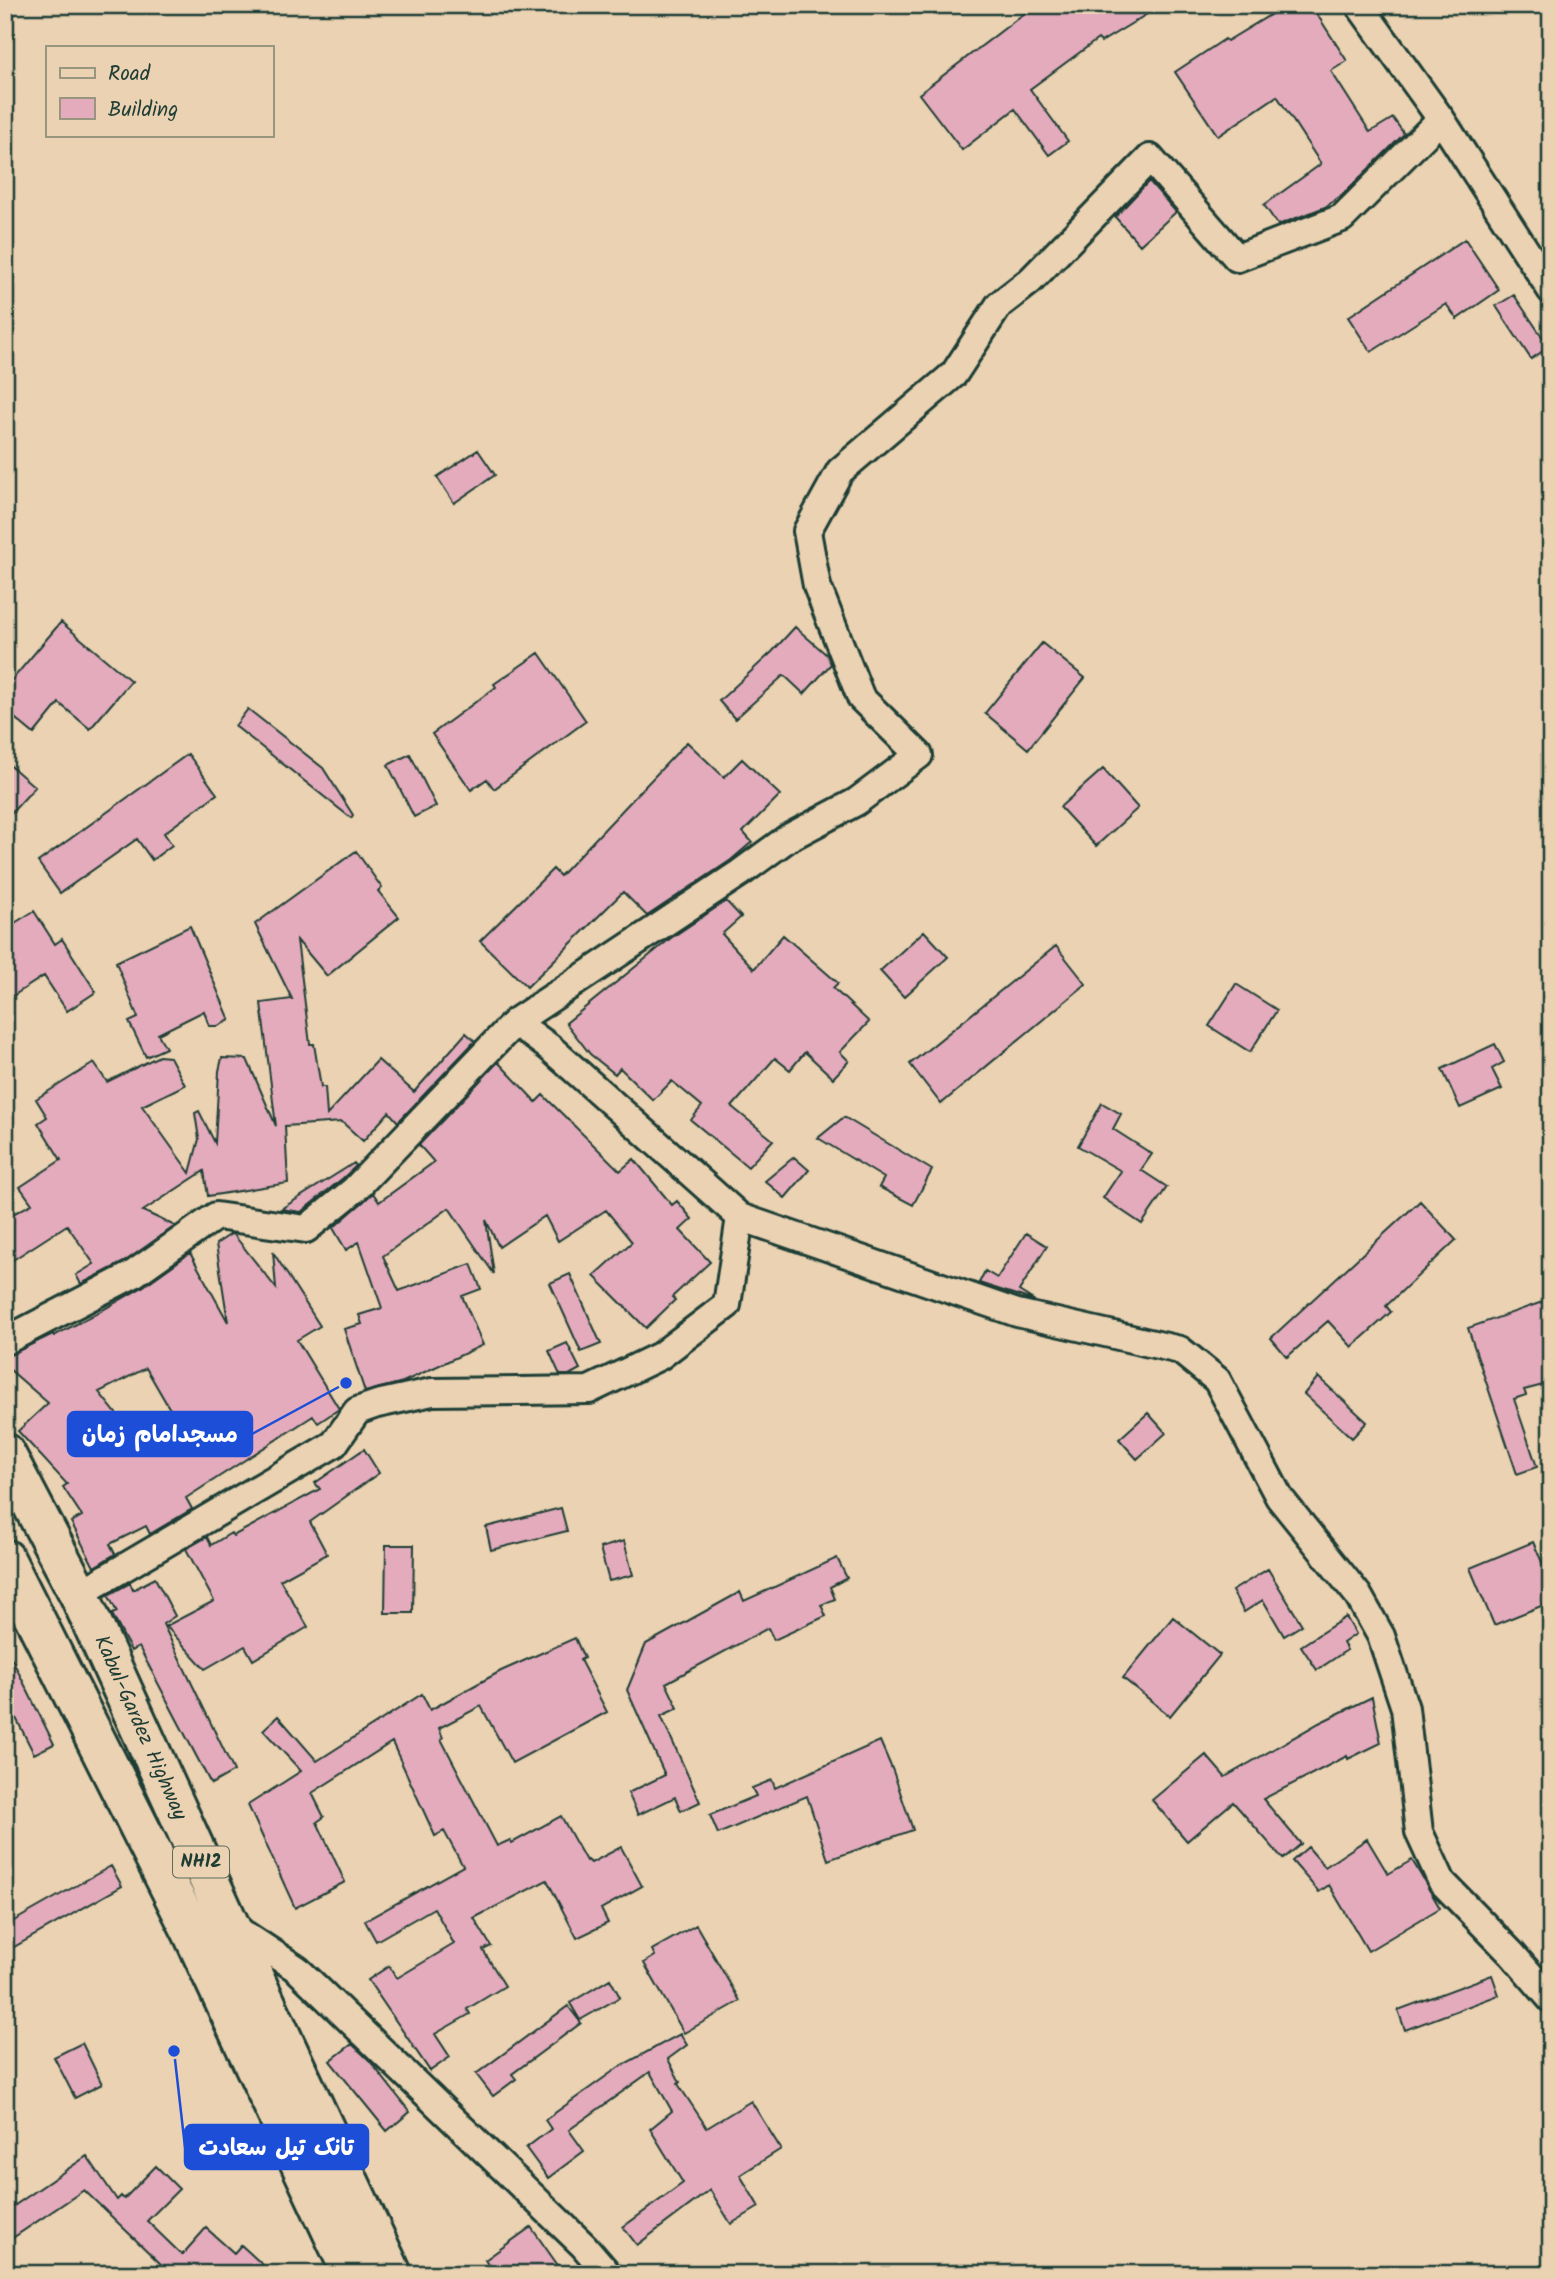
<svg xmlns="http://www.w3.org/2000/svg" width="1556" height="2279" viewBox="0 0 1556 2279" font-family="Kalam,'Playpen Sans Arabic',sans-serif">
<style>
.building{fill:#e4abbd;stroke:#1f3d34;stroke-width:2;fill-rule:evenodd}
.lines{fill:none;stroke-linecap:round;stroke-linejoin:round}
.minor-casing{stroke:#1f3d34;stroke-width:32}
.highway-casing{stroke:#1f3d34;stroke-width:44}
.minor{stroke:#ead2b2;stroke-width:26}
.highway{stroke:#ead2b2;stroke-width:38}
.labels{text-anchor:middle;dominant-baseline:central;stroke-width:5;stroke-linejoin:round;paint-order:stroke}
.shield{fill:#ead2b2;stroke:#5c6a5a;stroke-width:2}
.shield-label{font-size:19px;font-weight:bold;fill:#1f3d34}
.street-label{font-size:21px;fill:#1f3d34;stroke:#ead2b2}
.leader{fill:none;stroke:#1d4ed8;stroke-width:2.5}
.callout-dot{fill:#1d4ed8;stroke:#ead2b2;stroke-width:2.5}
.callout{fill:#1d4ed8;stroke:#1d4ed8;stroke-width:2.5}
.callout-label{font-size:23px;text-anchor:middle;font-weight:bold;fill:#fff}
</style>
<rect width="100%" height="100%" fill="#ead2b2"/>
<filter id="ink" filterUnits="userSpaceOnUse"><feTurbulence type="fractalNoise" baseFrequency=".0143" numOctaves="2"/><feDisplacementMap in="SourceGraphic" scale="14" xChannelSelector="R" yChannelSelector="G"/><feConvolveMatrix kernelMatrix="1 2 1 2 8 2 1 2 1" color-interpolation-filters="sRGB"/></filter>
<g filter="url(#ink)">
<path class="building" d="M1035 5H1162L1101 42 1098 39 1030 89 1068 141 1049 155 1015 109 962 150 919 94Z
M1269 5H1311L1347 61 1331 71 1370 132 1393 118 1404 134 1342 195 1325 207 1278 225 1264 205 1321 164 1277 96 1218 136 1175 72 1225 39 1227 41 1273 13Z
M1149 181 1176 212 1140 245 1115 217Z
M1465 239 1499 290 1457 319 1446 304 1371 352 1348 317Z
M1514 295 1549 347 1531 359 1496 306Z
M478 450 495 475 454 503 437 477Z
M61 622 131 681 90 729 59 703 34 734 5 710V688Z
M795 627 827 655 831 664 804 694 784 675 735 719 719 701 772 652Z
M1042 643 1085 678 1028 749 985 713Z
M539 653 586 721 494 789 487 779 471 790 432 734 496 687 494 684Z
M248 709 323 768 353 815 351 818 235 726Z
M687 742 724 777 742 759 780 795 743 832 752 842 731 860 647 916 623 892 527 987 480 941 553 869 560 876Z
M188 754 217 794 164 833 172 845 152 860 137 839 60 893 38 862Z
M410 754 436 806 414 817 388 765Z
M5 761 35 787 5 820Z
M1103 769 1138 808 1096 846 1060 807Z
M356 851 382 888 378 891 399 917 327 976 297 940 310 1044H314L321 1087H325L327 1115 378 1060 414 1092 466 1033 475 1041 398 1122 389 1112 363 1141 342 1122 285 1126 288 1183 208 1196 204 1171 143 1211 175 1226 124 1262 81 1284 76 1275 94 1264 67 1225 5 1265V1218L32 1204 20 1187 61 1160 38 1123 47 1117 36 1099 94 1063 107 1082 159 1056 170 1057 185 1085 142 1106 190 1173 199 1139 195 1113 199 1111 215 1143 219 1071 222 1058 247 1059 276 1126 261 1003 292 999 255 924Z
M726 901 741 917 722 934 754 969 783 935 838 983 833 988 869 1022 840 1052 849 1061 833 1078 805 1052 790 1070 775 1058 732 1107 773 1140 748 1167 691 1120 702 1106 672 1081 653 1100 620 1068 615 1074 590 1054 566 1023 671 938Z
M34 911 55 944 62 939 96 992 67 1011 44 976 5 1001V929Z
M190 926 230 1020 218 1026H209L204 1011 158 1034 166 1048 146 1057 129 1022 138 1018 116 962Z
M924 931 948 957 904 997 880 971Z
M1056 946 1086 984 941 1104 910 1064Z
M1236 984 1277 1010 1250 1052 1209 1026Z
M1495 1044 1504 1062 1492 1069 1502 1089 1460 1108 1442 1069Z
M498 1062 536 1102 543 1095 620 1171 634 1159 672 1205 677 1201 692 1219 680 1230 710 1262 672 1297 675 1300 646 1328 594 1276 632 1242 606 1210 558 1241 545 1216 499 1247 486 1220 494 1274 449 1208 383 1256 399 1291 471 1264 481 1289 462 1296 483 1345 403 1382 365 1392 344 1329 362 1324 359 1315 382 1308 359 1242 346 1250 333 1228 373 1193 379 1202 434 1162 419 1145Z
M1102 1103 1121 1114 1113 1129 1152 1154 1141 1170 1167 1187 1142 1224 1103 1198 1121 1171 1078 1146Z
M844 1117 932 1170 913 1205 879 1187 884 1178 818 1138Z
M794 1157 809 1170 785 1198 765 1181Z
M354 1163 356 1166 343 1178 301 1212 281 1209Z
M1420 1201 1456 1240 1386 1306 1391 1312 1352 1347 1328 1321 1287 1357 1271 1338Z
M1026 1233 1047 1246 1019 1291 1035 1301 979 1283 985 1271 997 1278Z
M231 1234 234 1235 276 1288 273 1252 320 1326 297 1340 339 1409 318 1423 313 1416 186 1498 192 1509 150 1534 146 1526 110 1544 115 1554 94 1567 71 1522 82 1516 63 1487 67 1484 18 1431 48 1403 9 1369 5 1362V1357L53 1334 54 1336 99 1312 141 1288 190 1253 228 1322 216 1244ZM146 1368 175 1418 140 1440 133 1430 131 1432 99 1392Z
M570 1274 601 1344 581 1352 550 1283Z
M1551 1299V1383L1524 1390 1526 1395 1514 1399 1537 1467 1517 1474 1468 1328Z
M567 1343 580 1369 569 1375H560L549 1351Z
M1318 1377 1367 1422 1352 1438 1304 1394Z
M1148 1413 1166 1433 1137 1459 1119 1439Z
M364 1449 379 1473 310 1522 327 1554 280 1580 308 1627 253 1660 245 1646 205 1669 166 1626 214 1601 186 1549 207 1537 211 1545 231 1533 233 1536 320 1489 315 1483Z
M561 1508 567 1531 491 1550 486 1527Z
M624 1541 633 1575 609 1581 600 1548Z
M1533 1542 1551 1582V1602L1494 1625 1470 1568Z
M386 1545H414L413 1613H385Z
M837 1558 847 1578 830 1587 835 1599 821 1605 826 1616 774 1640 768 1628 666 1683 678 1708 661 1716 700 1802 681 1811 675 1797 638 1815 628 1793 665 1775 627 1690 646 1644 740 1592 744 1601Z
M1268 1569 1302 1625 1284 1636 1263 1600 1244 1612 1232 1591Z
M155 1578 175 1616 163 1624 234 1771 211 1784 139 1647 131 1651 112 1614 117 1612 108 1595 130 1583 133 1590Z
M1173 1617 1220 1655 1170 1716 1123 1678Z
M1346 1617 1356 1634 1343 1643 1347 1650 1317 1670 1301 1646Z
M575 1638 584 1658 580 1660 607 1712 512 1763 481 1706 439 1728 443 1738 441 1739 497 1846 510 1840 512 1843 561 1816 586 1861 588 1860 591 1863 621 1847 642 1886 601 1909 608 1923 577 1938 547 1880 474 1918 491 1946 483 1950 505 1986 467 2009 470 2014 435 2034 450 2057 430 2071 368 1980 389 1966 397 1978 454 1944 434 1908 376 1941 365 1921 463 1866 444 1831 435 1836 392 1742 312 1793 324 1817 317 1822 345 1882 295 1908 248 1805 301 1771 263 1730 278 1716 317 1761 422 1694 430 1710 501 1671Z
M5 1645 54 1744 34 1754 5 1696Z
M1372 1697 1381 1743 1348 1759 1347 1756 1263 1799 1301 1844 1283 1859 1233 1802 1187 1841 1152 1800 1206 1755 1225 1777 1319 1723Z
M880 1741 893 1771 913 1830 828 1860 807 1796 718 1834 710 1815 756 1796 752 1788 772 1780 775 1788Z
M1367 1839 1388 1874 1412 1860 1440 1908 1368 1951 1329 1885 1319 1892 1292 1861 1308 1847 1325 1867Z
M111 1866 122 1886 5 1952V1926Z
M696 1925 740 2001 684 2033 644 1963 655 1956 652 1950Z
M1492 1975 1499 1995 1405 2030 1398 2010Z
M610 1979 620 1997 580 2020 570 2003Z
M568 2006 581 2023 512 2074 516 2079 493 2096 476 2074Z
M680 2034 687 2045 668 2059 680 2082 678 2084 707 2128 751 2101 781 2149 740 2175 759 2207 731 2224 710 2190 637 2245 623 2227 683 2183 650 2129 672 2111 650 2072 569 2130 584 2151 548 2178 526 2148 551 2129 545 2120 619 2067Z
M82 2043 102 2084 75 2098 54 2057Z
M352 2044 369 2060 410 2112 387 2131 330 2061Z
M87 2156 117 2200 121 2196 124 2199 156 2166 179 2189 147 2221 182 2255 206 2228 234 2253 241 2245 273 2274H166L168 2271 84 2190 5 2243V2212Z
M531 2227 564 2274H494L485 2260Z"/>
<g class="lines">
<g class="minor-casing">
<path id="minor" d="M1359 5 1441 119 1551 290
M515 1022 549 1047 740 1217 1017 1313 1180 1350 1217 1380 1279 1497 1358 1595 1381 1636 1405 1708 1419 1832 1442 1882 1512 1954 1551 1999
M5 1341 132 1275 216 1216 306 1229 354 1190 515 1022 740 873 788 838 856 802 919 755 861 698 817 586 807 531 840 471 954 374 999 305 1030 281 1150 158 1237 258 1342 218 1441 119
M79 1594 334 1444 357 1411 377 1404 432 1392 589 1390 660 1356 727 1305 740 1217
M230 1925 297 1969 584 2246 608 2274"/>
</g>
<g class="highway-casing">
<path id="highway" d="M5 1453 79 1594 229 1924 392 2274
M5 1559 192 1932 352 2274"/>
</g>
<use href="#minor" class="minor"/>
<use href="#highway" class="highway"/>
</g>
</g>
<g class="labels">
<rect class="shield" x="173" y="1846.5" width="56" height="31" rx="5"/>
<g class="shield-label">
<text x="201" y="1862">NH12</text>
</g>
<g class="street-label">
<text transform="translate(140 1728) rotate(66)">Kabul-Gardez Highway</text>
</g>
</g>
<path class="leader" d="M346 1383L252 1434M174 2051L185 2147"/>
<g class="callout-dot">
<circle cx="346" cy="1383" r="7"/>
<circle cx="174" cy="2051" r="7"/>
</g>
<g class="callout">
<rect x="68" y="1412" width="184" height="44" rx="7"/>
<rect x="185" y="2125" width="183" height="44" rx="7"/>
</g>
<g class="callout-label">
<text x="160" y="1442">مسجدامام زمان</text>
<text x="276" y="2155">تانک تیل سعادت</text>
</g>
<rect width="1556" height="2279" fill="none" stroke="#ead2b2" stroke-width="28"/>
<rect x="14" y="14" width="1528" height="2251" fill="none" stroke="#1f3d34" stroke-width="2.5" filter="url(#ink)"/>
<rect x="46" y="46" width="228" height="91" fill="#ead2b2" stroke="#999680" stroke-width="2"/>
<rect x="60" y="68" width="35" height="10" fill="#ead2b2" stroke="#999680" stroke-width="2"/>
<text x="108" y="80" font-size="21" fill="#1f3d34">Road</text>
<rect x="60" y="98" width="35" height="21" fill="#e4abbd" stroke="#999680" stroke-width="2"/>
<text x="108" y="116" font-size="21" fill="#1f3d34">Building</text>
</svg>
